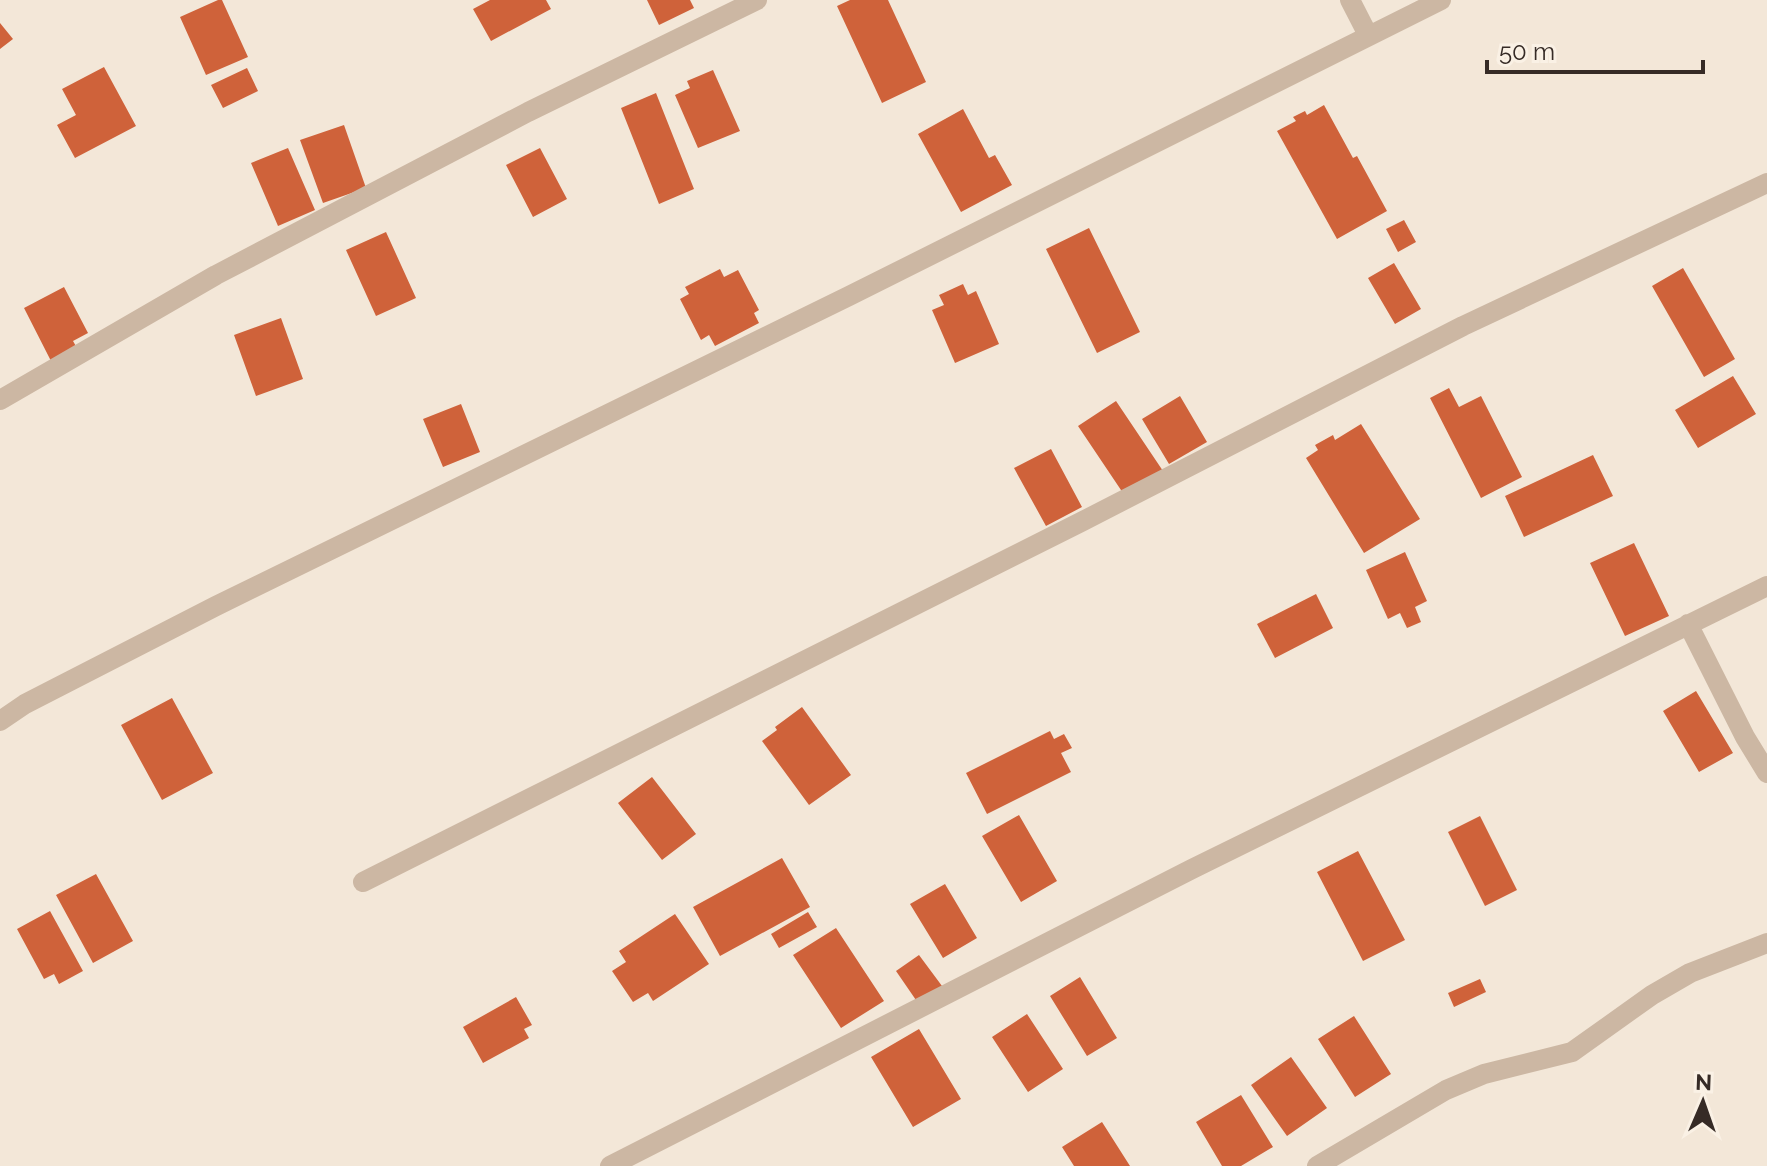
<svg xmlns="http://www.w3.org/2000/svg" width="1767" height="1166" viewBox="0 0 1767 1166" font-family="Raleway,sans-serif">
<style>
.building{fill:#cf623a}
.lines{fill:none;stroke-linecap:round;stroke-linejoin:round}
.minor{stroke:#ccb7a3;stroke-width:20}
</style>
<rect width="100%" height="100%" fill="#f3e7d8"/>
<path class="building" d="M218 0H222L248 57 206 75 180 17Z
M490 0H546L551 9 491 41 473 9Z
M647 0H690L694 8 659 25Z
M850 0H888L926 82 882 103 837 6Z
M0 23 13 39 0 49Z
M104 67 136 126 75 158 57 125 76 115 62 89Z
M247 68 258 91 223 108 211 85Z
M713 70 740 131 698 148 675 95 690 88 687 81Z
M656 93 694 189 659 204 621 108Z
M1324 105 1353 158 1357 156 1387 211 1337 239 1277 131 1296 121 1293 117 1305 111 1307 115Z
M963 109 989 158 995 155 1012 185 961 212 918 134Z
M344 125 366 188 323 203 300 140Z
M288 148 315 210 278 226 251 163Z
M540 148 567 199 533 217 506 165Z
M1404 220 1416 242 1398 252 1386 229Z
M1089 228 1140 332 1097 353 1046 249Z
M386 232 416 298 376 316 346 250Z
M1394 263 1421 309 1395 324 1368 278Z
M1683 268 1735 359 1704 377 1652 286Z
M720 269 724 277 738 270 759 310 754 313 759 323 715 346 709 335 701 340 680 299 689 294 685 287Z
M963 284 968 295 976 291 999 344 955 363 932 310 944 305 939 295Z
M64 287 88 333 73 341 77 348 51 361 24 308Z
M281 318 303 379 256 396 234 335Z
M1733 376 1756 414 1698 448 1675 410Z
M1449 388 1459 407 1481 396 1522 477 1481 498 1430 398Z
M1180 396 1207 442 1169 464 1142 419Z
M1116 401 1163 471 1125 496 1078 426Z
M461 404 480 452 443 467 423 419Z
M1361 424 1420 519 1364 553 1306 458 1318 450 1315 445 1333 435 1335 440Z
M1051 449 1082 507 1046 526 1014 468Z
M1593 455 1613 496 1524 537 1505 496Z
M1634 543 1669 616 1625 636 1590 563Z
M1405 552 1427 601 1415 607 1421 622 1407 628 1400 613 1388 619 1366 570Z
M1316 594 1333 628 1275 658 1257 624Z
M1696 691 1733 753 1699 772 1663 711Z
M172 698 213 773 162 800 121 725Z
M802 707 851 775 809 805 762 741 777 730 775 727Z
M1050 731 1054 739 1064 734 1072 748 1061 753 1071 772 987 814 966 773Z
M652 777 696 834 662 860 618 803Z
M1019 815 1057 881 1021 902 982 836Z
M1480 816 1517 890 1485 906 1448 832Z
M1358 851 1405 940 1363 961 1317 872Z
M782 858 810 907 720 956 693 907Z
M96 874 133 941 93 963 56 895Z
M945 884 977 938 943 958 910 904Z
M50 911 83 971 59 984 54 974 44 979 17 929Z
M808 912 817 927 779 948 771 934Z
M675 914 709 964 653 1001 648 993 633 1002 612 971 626 962 619 951Z
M836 928 884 1001 841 1028 793 955Z
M919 955 942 986 918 1003 896 971Z
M1080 977 1117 1038 1087 1056 1050 996Z
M1480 979 1486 992 1454 1007 1448 993Z
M516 997 532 1025 524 1029 529 1038 483 1063 463 1027Z
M1027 1014 1063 1069 1028 1092 992 1037Z
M1354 1016 1391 1074 1355 1097 1318 1039Z
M919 1029 961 1099 913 1127 871 1057Z
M1291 1057 1327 1108 1287 1136 1251 1085Z
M1241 1095 1273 1147 1241 1166H1222L1196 1122Z
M1102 1122 1130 1166H1074L1062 1147Z"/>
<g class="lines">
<path class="minor" d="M1350 0 1368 35
M0 400 216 275 528 112 757 0
M1688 624 1745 737 1767 773
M0 721 25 704 216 606 849 296 1441 0
M363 882 1081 522 1463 326 1767 183
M610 1166 1192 869 1767 586
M1317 1166 1446 1090 1484 1074 1572 1052 1652 995 1690 973 1767 943"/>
</g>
<g transform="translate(1703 1102) rotate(2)" stroke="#faf1e5" stroke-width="6" paint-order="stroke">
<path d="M0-6L14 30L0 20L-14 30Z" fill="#362b26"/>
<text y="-12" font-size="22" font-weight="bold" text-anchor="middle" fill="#362b26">N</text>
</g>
<path d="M1487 60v12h216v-12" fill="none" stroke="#362b26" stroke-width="4"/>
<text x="1499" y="60" font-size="24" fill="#362b26" stroke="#faf1e5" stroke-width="6" paint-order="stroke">50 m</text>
</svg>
